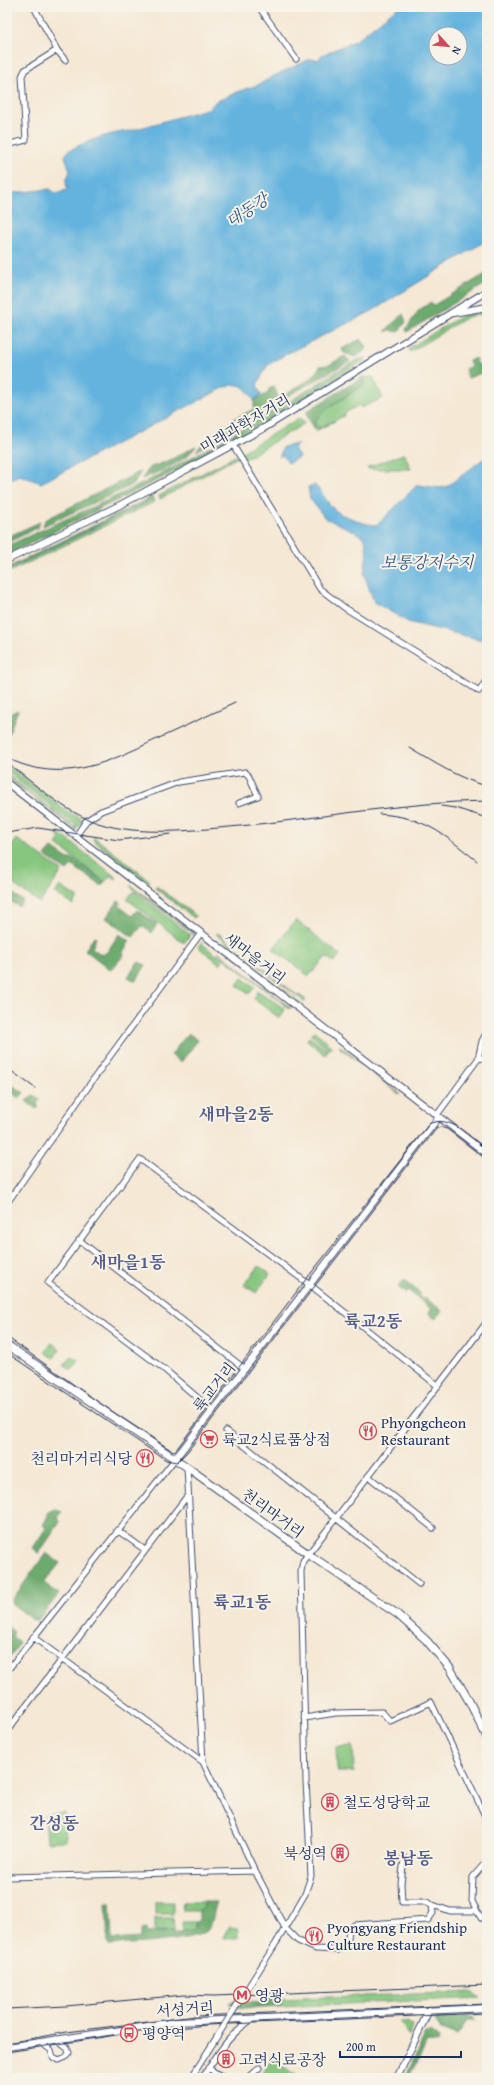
<svg xmlns="http://www.w3.org/2000/svg" width="494" height="2085" viewBox="0 0 494 2085" font-family="'Gentium Book Plus','Noto Serif KR',serif">
<style>
.green{fill:#86c67e;stroke:#507a6e}
.forest{fill:#6cab6d;stroke:#446d66}
.water{fill:#63b3de;stroke:#3f719e;fill-rule:evenodd}
.lines{fill:none;stroke-linecap:round;stroke-linejoin:round}
.minor-casing{stroke:#3c4b70;stroke-width:7}
.major-casing{stroke:#3c4b70;stroke-width:8}
.highway-casing{stroke:#3c4b70;stroke-width:9}
.minor{stroke:#fff;stroke-width:5}
.major{stroke:#fff;stroke-width:6}
.highway{stroke:#fff;stroke-width:7}
.tram{stroke:#1b2f5e;stroke-width:1}
.rail{stroke:#1b2f5e;stroke-width:1}
.minor-bridge-casing{stroke:#3c4b70;stroke-width:7;stroke-linecap:butt}
.minor-bridge{stroke:#fff;stroke-width:5}
.labels{text-anchor:middle;dominant-baseline:central;stroke-width:4;stroke-linejoin:round;paint-order:stroke}
.street-label{font-size:15px;fill:#1b2f5e;stroke:#f7f3e8}
.poi-label{font-size:15px;fill:#1b2f5e;stroke:#f7f3e8;text-anchor:start}
.water-label{font-size:16px;font-style:italic;fill:#315784;stroke:#f7f3e8}
.quarter-label{font-size:17px;font-weight:bold;fill:#555d8d;stroke:#f7f3e8}
</style>
<rect width="100%" height="100%" fill="#f7f3e8"/>
<filter id="ink" filterUnits="userSpaceOnUse"><feTurbulence type="fractalNoise" baseFrequency=".025" numOctaves="2"/><feDisplacementMap in="SourceGraphic" scale="8" xChannelSelector="R" yChannelSelector="G"/><feConvolveMatrix kernelMatrix="1 2 1 2 8 2 1 2 1" color-interpolation-filters="sRGB"/></filter>
<filter id="wash" filterUnits="userSpaceOnUse"><feTurbulence type="fractalNoise" baseFrequency=".012" numOctaves="4" result="noise"/><feDisplacementMap in="SourceGraphic" scale="16" xChannelSelector="R" yChannelSelector="G"/><feGaussianBlur stdDeviation="0.9" result="paint"/><feColorMatrix in="noise" values="0 0 0 0 0 0 0 0 0 0 0 0 0 0 0 0 0 1.4 0 .05"/><feComposite in="paint" operator="in"/></filter>
<g filter="url(#wash)">
<rect width="100%" height="100%" fill="#f5e8d4"/>
<path class="green" d="M487 311V313L467 317 410 352 409 348 463 315Z
M365 375 366 377H373L383 398 361 408 359 405 345 413 344 416 319 428 315 424C315 413 354 393 364 384L363 377Z
M299 418 305 423 245 459 242 452Z
M403 454 405 455 411 469H368V467Z
M235 456 238 457 160 499 159 496Z
M152 497 153 498 7 569V568Z
M153 499 154 502 7 573V570Z
M7 765 69 812 84 820 78 827 7 772Z
M7 775 77 829 76 830 7 777Z
M58 832 117 878 116 879 111 875 105 882 56 844 60 838 56 835Z
M94 837 150 881 148 883 93 840Z
M17 839 62 871 40 903 7 880V853Z
M131 885 194 933 195 935 130 886Z
M60 886 78 898 73 905 55 893Z
M156 886 196 916 194 918 155 888Z
M134 891 190 935 184 943 127 899Z
M295 921H297L340 955 334 962 326 957 309 976 273 949Z
M218 933 298 996 299 995 305 999V1002L216 934Z
M201 943 223 960 220 964 198 947Z
M224 944 302 1004 299 1003Z
M218 952 291 1008 290 1009 217 953Z
M242 978 255 987 249 994 237 985Z
M258 991 285 1009 281 1017H278L254 999Z
M314 1031 327 1041 326 1043 332 1046 329 1050 311 1035Z
M309 1037 328 1051 325 1055 307 1040Z
M340 1046 399 1093V1094L339 1047Z
M259 1266 270 1274 256 1293 244 1285Z
M52 1343 60 1349 54 1358 45 1352Z
M71 1356 79 1361 72 1370 64 1365Z
M353 1746 354 1772H337L336 1747Z
M64 1813 66 1841 47 1842 45 1814Z
M155 1902H173V1914H155Z
M182 1902H206L199 1911H183Z
M155 1918H173L174 1931H155Z
M182 1922H196L194 1930 183 1931Z
M229 1927 238 1928V1938H224L225 1933Z
M471 1992 481 1998 279 2007 282 2003 277 1999Z
M400 2022H407L413 2026 410 2037Z
M272 2059 296 2075 295 2078H259Z"/>
<path class="forest" d="M487 273V283L407 332 406 329 419 310 431 302 434 305Z
M403 314 406 322 398 332 390 330 386 332V330Z
M361 339 367 347 363 352 356 357 344 353 342 349Z
M345 356 350 361 286 397 285 395 313 377 320 366 329 365Z
M365 358 366 360 262 425 206 456 7 555V546L134 488 178 465 287 403 336 372 357 360Z
M475 358 478 365 487 361V371L468 378 465 369 471 366 469 361Z
M363 377 364 384C354 393 315 413 315 424L319 428 335 421 316 431 307 416V411Z
M274 386 279 399 275 405 196 451 206 440 224 430 232 420 254 409V400L269 393 268 390Z
M196 446C184 464 160 470 142 479L149 468 170 460Z
M141 471 135 482 130 486 43 526 45 520Z
M40 522 37 528 7 543V537Z
M18 710 8 735 7 715Z
M52 848 68 859H73L104 882 102 886 71 865 67 871 45 856Z
M7 889 23 901 19 907 7 899Z
M118 901 121 903 119 906 132 916 137 910 157 924 152 933 142 926 133 937 106 918Z
M119 934 130 941 123 952 124 955 111 970 85 950 94 937 96 938 92 948 102 955 107 952Z
M138 962 146 965 136 981 128 977Z
M188 1033 198 1040 181 1062 171 1055Z
M7 1082 24 1093 19 1098 7 1090Z
M33 1095 40 1099 37 1104 39 1107 36 1109 26 1101Z
M404 1280 421 1294 419 1296 424 1300 426 1298 442 1311 435 1319 428 1313 431 1309 408 1290 405 1293 398 1287Z
M54 1509 62 1512 58 1518 60 1522 39 1553 33 1548 46 1528 43 1525 48 1517V1513Z
M46 1553 60 1563 44 1583 59 1594 38 1620H34L12 1604V1600Z
M7 1626 14 1632 12 1636 19 1642 16 1649 7 1661Z
M206 1902H217C213 1911 214 1920 209 1928 201 1942 125 1944 108 1945L106 1903H110L112 1940 141 1938V1929H147V1933L174 1931V1933H182L183 1931 194 1930 196 1922 199 1921V1911Z
M267 1997 277 1999 282 2003 279 2007 242 2009 229 2004 231 2001 261 2003 262 1998Z
M466 2017H473L475 2021H467L457 2035 441 2029 436 2023V2019Z
M430 2031 439 2038 438 2043 428 2042 408 2078H405L425 2035Z"/>
<path class="water" d="M398 7H487V240L372 311 286 354 267 366 257 385 261 395 254 400C249 394 244 383 234 385 230 385 229 387 225 387L41 483 19 475 7 481V194L50 189 55 193 67 190 66 181 70 171 65 156 68 151C87 141 109 133 130 131L210 108 215 102 245 89 258 85 276 75 310 59 318 60 322 55 355 41ZM436 34H460V58H436Z
M298 444 294 448 299 457 288 463 283 455 279 457 283 447Z
M487 456V641L408 622 374 602 364 574 367 553 365 538 354 531 325 518 310 499 308 487 315 485C333 505 326 510 356 520 363 523 369 525 377 525L417 485 440 488 448 486Z"/>
</g>
<g filter="url(#ink)">
<g class="lines">
<g class="minor-casing">
<path id="minor" d="M34 7 57 50 65 60
M259 7 296 59
M7 145 26 140 22 76 25 70 57 50
M233 445 320 589 345 608 476 689 479 691 487 678
M76 836 86 821 101 811 179 782 245 772 249 776 258 796 239 803
M478 1059 487 1057
M437 1115 478 1059 482 1041 487 1032
M7 1203 102 1067 201 933
M79 1240 245 1369
M213 1411 164 1369 48 1283 140 1159 314 1288 438 1386
M226 1431 419 1584
M187 1467 203 1762 255 1871 285 1928 298 1941 316 1949 338 1950 347 1946C350 1937 345 1932 354 1925L428 1920 433 1913 432 1906 427 1902H402L401 1884 404 1858
M368 1476 433 1528
M117 1530 145 1550
M33 1637 203 1762
M7 1671 175 1459
M304 1718 336 1713 382 1712 390 1721 431 1702 487 1820
M7 1731 188 1495
M7 1877 255 1871
M430 1904 450 1911H477L481 1918 487 1915
M477 1911 472 1901 473 1877 487 1861
M278 1940 305 1894 311 1876 306 1781 301 1571 303 1561 487 1322
M40 2042 51 2050 53 2057 59 2060 66 2057 69 2053 67 2047 56 2039
M208 2068 224 2078
M202 2078C217 2056 229 2033 253 2019
M247 2078 259 2068"/>
</g>
<g class="major-casing">
<path id="major" d="M453 313 487 307
M7 560 122 504 264 428 487 291
M7 783 487 1154
M175 1459 439 1117
M7 2047 175 2022 487 2008
M397 2078 429 2010"/>
</g>
<g class="highway-casing">
<path id="highway" d="M7 1345 187 1467 308 1554 397 1614 426 1640 450 1668 469 1701 487 1737"/>
</g>
<use href="#minor" class="minor"/>
<use href="#major" class="major"/>
<use href="#highway" class="highway"/>
<path class="tram" d="M7 1337 98 1402 171 1450 175 1451 304 1282 429 1124C450 1113 472 1139 487 1151
M7 1353 166 1460 177 1462 187 1452 436 1129 440 1127 447 1129 487 1160
M7 2043 67 2032 196 2016 487 2004
M7 2052 129 2033 206 2025 487 2013"/>
<path class="rail" d="M410 748C435 763 459 779 487 786
M7 758C62 785 107 763 157 739 183 727 209 715 235 703
M7 763C35 784 64 812 98 823 141 837 196 830 240 826 322 818 404 802 487 801
M441 806 455 808 487 818
M379 814C425 817 442 833 477 861
M7 833 38 828 119 840 171 834
M7 1068 35 1088
M7 2009 66 2006 184 1995 214 1996 487 1985"/>
<g class="minor-bridge-casing">
<path id="minor-bridge" d="M191 2078 278 1940"/>
</g>
<use href="#minor-bridge" class="minor-bridge"/>
</g>
</g>
<defs>
<g id="restaurant-ring" transform="scale(0.9)"><circle r="9.5" fill="#f7f3e8" stroke="#d1495b" stroke-width="1.5"/><path d="M-5-6h1v4h1v-4h1v4h1v-4h1v5L-1.5 .5V6h-2V.5L-5-1ZM5-6V6H3V1.5H1.5Q1.5-4 5-6Z" fill="#d1495b"/></g>
<g id="supermarket-ring" transform="scale(0.9)"><circle r="9.5" fill="#f7f3e8" stroke="#d1495b" stroke-width="1.5"/><path d="M-6-5.5h2.5l.6 2H6L4.5 2H-2.5L-4.4-4H-6ZM-1.5 3.2a1.3 1.3 0 1 0 .1 0ZM3 3.2a1.3 1.3 0 1 0 .1 0Z" fill="#d1495b"/></g>
<g id="building-ring" transform="scale(0.9)"><circle r="9.5" fill="#f7f3e8" stroke="#d1495b" stroke-width="1.5"/><path d="M-4-6H4V6H1V3H-1V6H-4ZM-2.5-4.3h1.7v1.8h-1.7ZM.8-4.3h1.7v1.8H.8ZM-2.5-1h1.7V.8h-1.7ZM.8-1h1.7V.8H.8Z" fill="#d1495b"/></g>
<g id="metro-ring" transform="scale(0.9)"><circle r="9.5" fill="#f7f3e8" stroke="#d1495b" stroke-width="1.5"/><path d="M-5.5 5V-5H-3L0 0L3-5H5.5V5H3V-.5L0 4L-3-.5V5Z" fill="#d1495b"/></g>
<g id="bus-ring" transform="scale(0.9)"><circle r="9.5" fill="#f7f3e8" stroke="#d1495b" stroke-width="1.5"/><path d="M-5-6H5V4H4V6H2V4H-2V6H-4V4H-5ZM-3.5-4V0h7V-4ZM-3.5 1.2v1.5H-2V1.2ZM2 1.2v1.5H3.5V1.2Z" fill="#d1495b"/></g>
</defs>
<g fill-rule="evenodd">
<use href="#restaurant-ring" x="368" y="1431"/>
<use href="#supermarket-ring" x="209" y="1439"/>
<use href="#restaurant-ring" x="145" y="1458"/>
<use href="#building-ring" x="330" y="1802"/>
<use href="#building-ring" x="340" y="1853"/>
<use href="#restaurant-ring" x="314" y="1936"/>
<use href="#metro-ring" x="242" y="1995"/>
<use href="#bus-ring" x="129" y="2033"/>
<use href="#building-ring" x="226" y="2059"/>
</g>
<g class="labels">
<g class="street-label">
<text transform="translate(245 423) rotate(-30)">미래과학자거리</text>
<text transform="translate(255 958) rotate(38)">새마을거리</text>
<text transform="translate(214 1387) rotate(-52)">륙교거리</text>
<text transform="translate(273 1513) rotate(36)">천리마거리</text>
<text transform="translate(185 2009) rotate(-4)">서성거리</text>
</g>
<g class="poi-label">
<text x="381" y="1422">Phyongcheon<tspan x="381" dy="17">Restaurant</tspan></text>
<text x="222" y="1439">륙교2식료품상점</text>
<text x="132" y="1458" text-anchor="end">천리마거리식당</text>
<text x="343" y="1802">철도성당학교</text>
<text x="327" y="1853" text-anchor="end">북성역</text>
<text x="327" y="1927">Pyongyang Friendship<tspan x="327" dy="17">Culture Restaurant</tspan></text>
<text x="255" y="1995">영광</text>
<text x="142" y="2033">평양역</text>
<text x="239" y="2059">고려식료공장</text>
</g>
<g class="water-label">
<text transform="translate(247 210) rotate(-33)">대동강</text>
<text x="427" y="562">보통강저수지</text>
</g>
<g class="quarter-label">
<text x="236" y="1113">새마을2동</text>
<text x="128" y="1261">새마을1동</text>
<text x="373" y="1320">륙교2동</text>
<text x="242" y="1601">륙교1동</text>
<text x="54" y="1822">간성동</text>
<text x="408" y="1857">봉남동</text>
</g>
</g>
<rect width="494" height="2085" fill="none" stroke="#f7f3e8" stroke-width="24"/>
<g transform="translate(448 46) rotate(117)"><circle r="19" fill="#f7f3e8" stroke="#9fa5b1"/>
<path d="M0-3L7 15L0 10L-7 15Z" fill="#d1495b"/>
<text y="-6" font-size="11" font-weight="bold" text-anchor="middle" fill="#1b2f5e">N</text>
</g>
<path d="M340 2051v6h121v-6" fill="none" stroke="#1b2f5e" stroke-width="2"/>
<text x="346" y="2051" font-size="12" fill="#1b2f5e" stroke="#f7f3e8" stroke-width="3" paint-order="stroke">200 m</text>
</svg>
